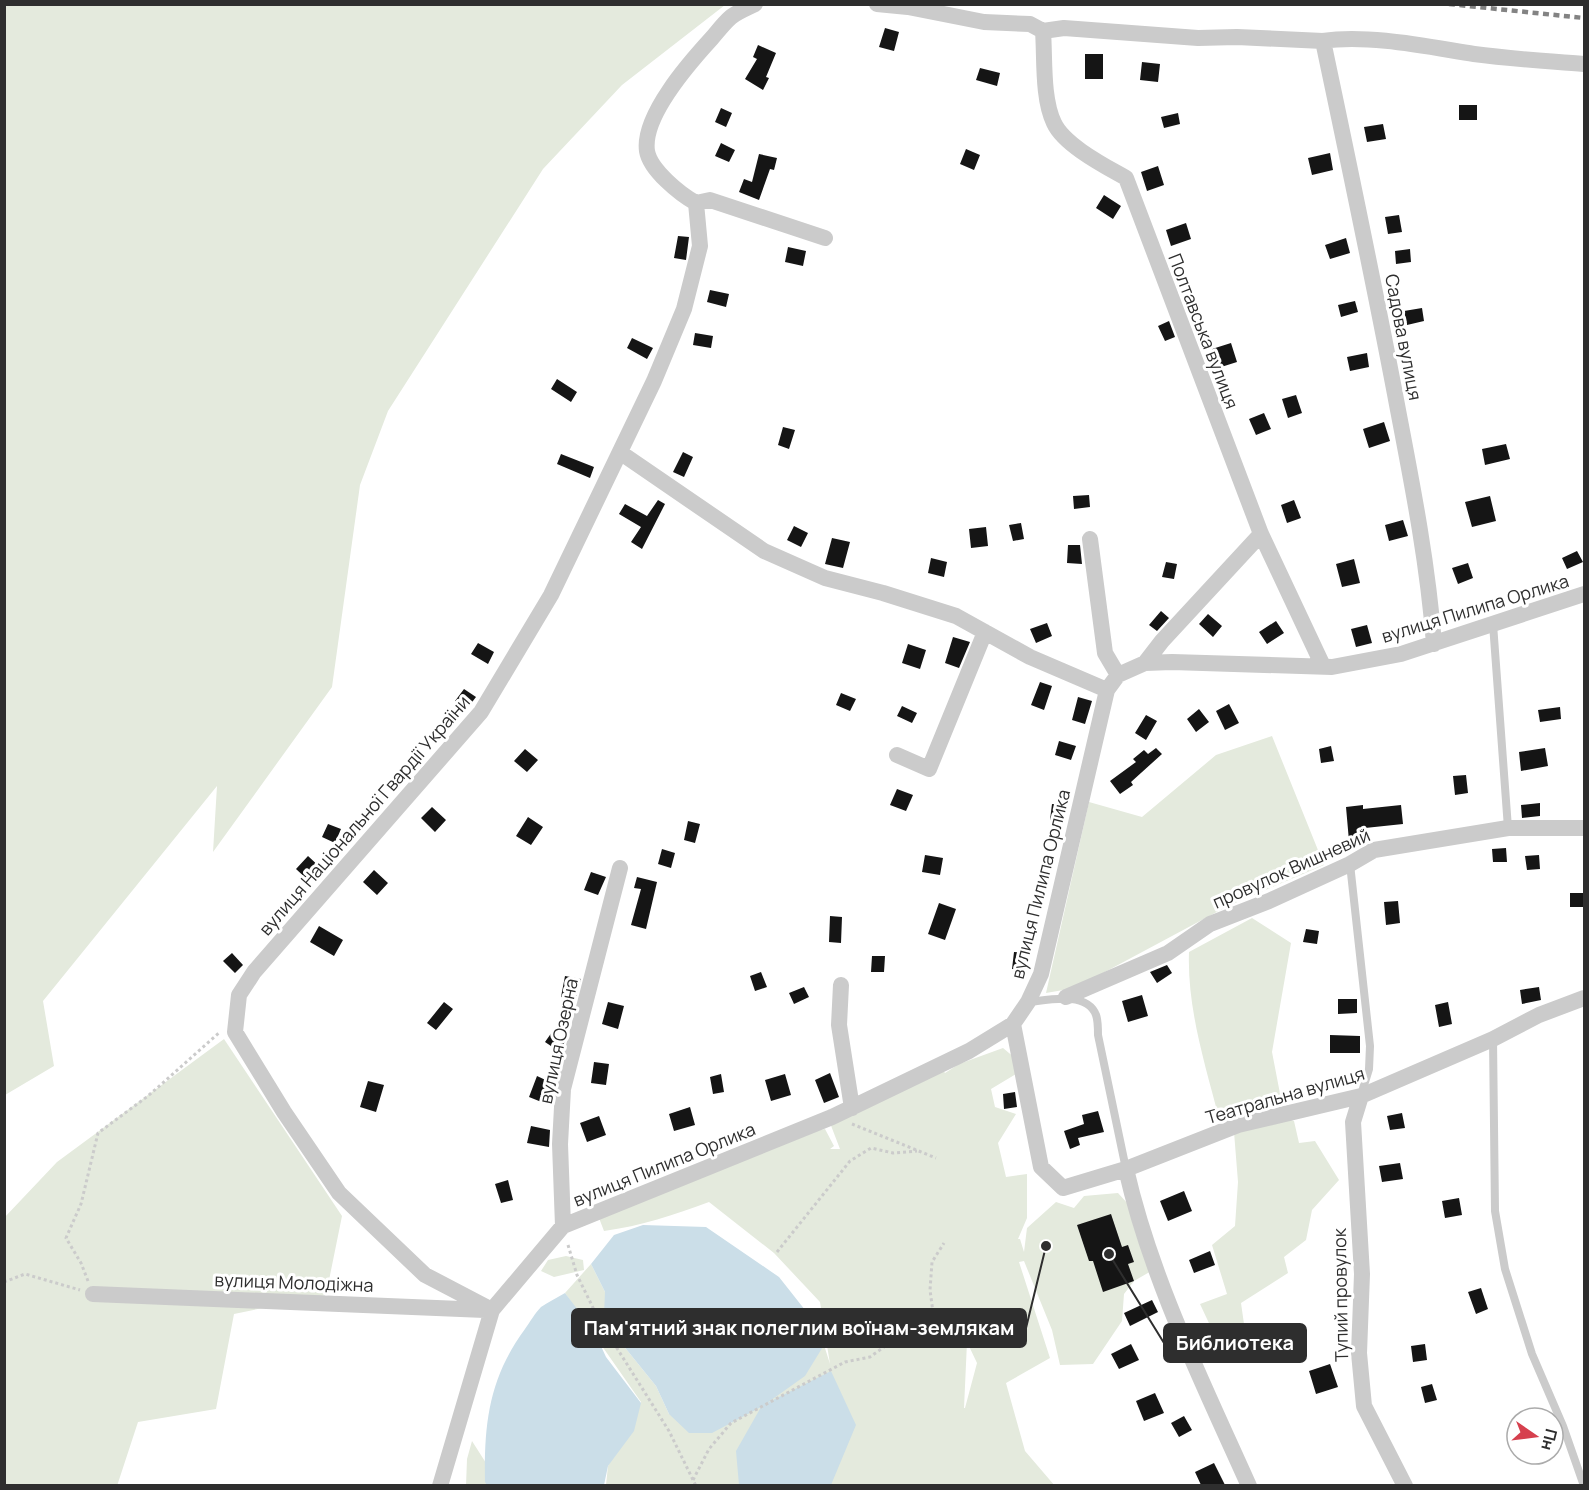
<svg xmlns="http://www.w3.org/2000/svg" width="1589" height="1490" viewBox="0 0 1589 1490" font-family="Manrope,sans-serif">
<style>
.green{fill:#e4eadd;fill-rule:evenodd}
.water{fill:#cbdee8}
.building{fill:#151515}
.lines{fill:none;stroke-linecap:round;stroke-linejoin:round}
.path{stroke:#cbcbcb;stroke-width:3;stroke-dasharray:3 3;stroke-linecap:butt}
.service{stroke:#cbcbcb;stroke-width:8}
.minor{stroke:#cbcbcb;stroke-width:16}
.rail{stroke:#838383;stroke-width:4.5;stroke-dasharray:6 4.5;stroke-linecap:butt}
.labels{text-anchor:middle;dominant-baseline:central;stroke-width:6;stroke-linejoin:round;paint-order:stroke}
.street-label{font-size:18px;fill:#2e2e2e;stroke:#fff}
.leader{fill:none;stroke:#2e2e2e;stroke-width:2}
.callout-dot{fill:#2e2e2e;stroke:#fff;stroke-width:2}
.callout{fill:#2e2e2e;stroke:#2e2e2e;stroke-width:2}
.callout-label{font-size:20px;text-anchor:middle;font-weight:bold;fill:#fff}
</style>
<rect width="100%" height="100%" fill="#fff"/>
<path class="green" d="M4 5H725L622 85 543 169 388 411 360 485 332 687 213 852 217 786 43 1001 54 1066 5 1095Z
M1272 736 1324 865 1228 906 1075 988 1046 993 1089 802 1142 817 1216 755Z
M1252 918 1291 943 1272 1052 1282 1104 1219 1118C1205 1064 1187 1008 1189 952Z
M224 1039 342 1216 326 1295 234 1314 216 1409 138 1422 117 1486 5 1485 4 1218 57 1162Z
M1003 1048 1015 1058 1016 1074 991 1089 995 1107 1016 1114 998 1143 1006 1177 1027 1174V1218L1018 1239H1020L1024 1252 1027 1228 1056 1202 1074 1208 1084 1196 1118 1193 1129 1205 1153 1270 1134 1281 1124 1294 1122 1321 1093 1364 1060 1365 1052 1330 1024 1261 1019 1262 1050 1358 1006 1383 1025 1451 1055 1486 606 1485 608 1466 641 1402 565 1293 591 1264 605 1292 618 1339 656 1386 669 1414 731 1423 824 1345 830 1364 820 1302 774 1253 709 1202C674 1215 641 1226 604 1231L599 1218 805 1133 825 1129 834 1146 830 1149H840L830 1123 943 1070 945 1073 959 1064ZM967 1342 977 1363 965 1408H964Z
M1286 1118 1294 1121 1299 1143 1315 1141 1339 1180 1312 1210 1306 1240 1284 1257 1288 1273 1241 1303 1244 1324 1215 1336 1200 1304 1227 1294 1212 1245 1235 1226 1238 1182 1234 1132Z
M566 1256 583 1260 584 1270 554 1277 541 1271 548 1260Z
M472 1441 500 1485 466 1486 467 1459Z"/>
<path class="water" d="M643 1225 706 1227 779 1277 809 1315 824 1345 805 1376 767 1403 831 1371 856 1425 831 1485H739L736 1451 761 1407 712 1433H689L669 1414 656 1386 618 1339 604 1315 605 1292 591 1264 614 1235Z
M565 1293 594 1331 606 1357 641 1403 634 1431 608 1466 604 1485H487L485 1482C484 1423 489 1378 525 1329 530 1322 535 1313 541 1307 548 1302 557 1298 565 1293Z"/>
<path class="building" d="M885 28 899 32 894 51 879 47Z
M758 45 776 53 766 77 769 78 763 90 745 79 757 59 753 57Z
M1085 54H1103V79H1085Z
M1142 62 1160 64 1158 82 1140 80Z
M980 68 1000 73 997 86 976 80Z
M1459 105H1477V120H1459Z
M721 108 732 113 726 127 715 122Z
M1178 113 1180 124 1164 128 1161 117Z
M1383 124 1386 139 1367 142 1364 127Z
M721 143 735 150 729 162 715 156Z
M966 149 980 155 974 170 960 164Z
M1330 153 1333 170 1312 175 1308 158Z
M759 154 777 158 774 170 770 169 759 200 739 192 744 179 752 182Z
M1158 166 1164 185 1147 191 1141 172Z
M1104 195 1121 206 1113 219 1096 208Z
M1399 215 1402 232 1388 234 1385 217Z
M1186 223 1191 239 1171 246 1166 230Z
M678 236 689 237 686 260 674 258Z
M1346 238 1350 253 1330 259 1325 245Z
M788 247 806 251 803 266 785 262Z
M1410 249 1411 262 1396 264 1395 251Z
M710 290 729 294 726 307 707 302Z
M1355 301 1358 312 1341 317 1338 305Z
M1422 308 1424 321 1407 325 1404 311Z
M1169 321 1175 337 1165 341 1158 326Z
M695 333 713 336 711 348 693 345Z
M632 338 653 348 647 359 627 348Z
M1231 343 1237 362 1218 368 1212 349Z
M1367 353 1369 367 1350 371 1347 357Z
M557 379 577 392 571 402 551 389Z
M1296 395 1302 413 1288 418 1282 399Z
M1264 413 1271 429 1256 435 1249 419Z
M1384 422 1390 441 1369 448 1363 429Z
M783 427 795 430 789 449 778 445Z
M1506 444 1510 459 1485 465 1482 449Z
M683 452 693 457 684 477 673 472Z
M561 454 594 467 590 478 557 464Z
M1089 495 1090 507 1074 509 1073 496Z
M1490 496 1496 521 1472 527 1465 502Z
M658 500 665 504 642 549 631 542 641 527 619 514 625 504 647 516Z
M1294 500 1301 518 1287 523 1281 505Z
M1403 520 1408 536 1389 541 1385 525Z
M1021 523 1024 539 1013 541 1009 525Z
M794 526 808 533 801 547 787 540Z
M986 527 988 546 971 548 969 529Z
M832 538 850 542 843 568 825 564Z
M1068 545H1080L1082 564 1067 563Z
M1577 551 1583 562 1567 569 1562 558Z
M931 558 947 562 944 577 928 573Z
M1354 559 1360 583 1342 587 1336 564Z
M1166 562 1177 564 1174 579 1162 577Z
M1468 563 1473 578 1458 584 1452 568Z
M1161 611 1169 618 1157 631 1149 625Z
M1208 614 1222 626 1213 637 1199 624Z
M1276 621 1284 633 1267 644 1259 632Z
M1047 623 1052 636 1036 643 1030 629Z
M1367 625 1372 643 1356 647 1351 629Z
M953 637 970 642 959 668 945 663Z
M478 643 494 652 488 664 471 654Z
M908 644 926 650 920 669 902 663Z
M1040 682 1052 686 1044 710 1031 705Z
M464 689 476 697 466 710 455 701Z
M841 693 856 699 850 711 836 705Z
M1078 697 1092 701 1085 724 1072 720Z
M1229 704 1239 723 1225 730 1216 711Z
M902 706 917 713 912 723 897 716Z
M1560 707 1561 719 1540 722 1538 710Z
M1199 709 1209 722 1196 732 1187 719Z
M1146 715 1157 721 1146 740 1135 733Z
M1059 741 1076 746 1071 760 1055 755Z
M1331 746 1334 761 1321 763 1319 749Z
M1156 748 1162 754 1131 782 1133 785 1120 794 1110 781 1136 762 1133 759 1144 750 1148 754Z
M1545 748 1548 766 1521 771 1519 752Z
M525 749 538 760 527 772 514 761Z
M1466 775 1468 793 1455 795 1453 776Z
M897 789 913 795 906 811 890 805Z
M1540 803V816L1522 818 1521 805Z
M1052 804 1065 805 1063 822 1050 820Z
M1363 805V809L1401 805 1403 824 1365 828 1366 840 1349 841 1346 807Z
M432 807 446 820 435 832 421 818Z
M528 817 543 827 531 845 516 836Z
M688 821 700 824 695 843 684 840Z
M328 824 341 829 335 843 322 837Z
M1506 848 1507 862H1493L1492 849Z
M662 849 675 853 671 868 658 864Z
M925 855 943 858 940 875 922 872Z
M1539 855 1540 869 1527 870 1525 856Z
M308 856 322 869 310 882 296 869Z
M374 870 388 883 377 895 363 882Z
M591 872 606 877 598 895 584 890Z
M637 877 657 882 646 929 631 925 641 889 634 888Z
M1570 893H1584V907H1570Z
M1398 901 1400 923 1386 925 1384 902Z
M939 903 956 909 945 940 928 934Z
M830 916 842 917 841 943 829 942Z
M319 926 343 940 334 956 310 942Z
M1306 929 1319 931 1317 944 1303 942Z
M1014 952 1026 953 1024 970 1012 969Z
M232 953 243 965 235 973 223 961Z
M872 956H885L884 972H871Z
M1167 965 1172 973 1157 983 1150 972Z
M761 972 767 987 755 991 750 976Z
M565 976 581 979 575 1000 561 997Z
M804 987 809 997 794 1004 789 993Z
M1539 987 1541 1000 1522 1004 1520 990Z
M1142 995 1148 1016 1128 1022 1122 1001Z
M1338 999H1357V1013L1338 1014Z
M444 1002 453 1009 436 1030 427 1023Z
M608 1002 624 1006 618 1029 602 1024Z
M1448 1002 1452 1024 1439 1027 1435 1005Z
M552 1032 565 1041 560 1052 545 1042Z
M1330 1035 1360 1036V1053H1330Z
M594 1062 609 1064 606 1085 591 1083Z
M830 1073 839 1097 824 1103 815 1080Z
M721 1074 724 1092 713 1094 710 1077Z
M785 1074 791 1095 771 1101 765 1080Z
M537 1076 552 1083 544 1103 529 1097Z
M368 1081 384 1085 376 1112 360 1107Z
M1015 1092 1017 1107 1004 1109 1003 1094Z
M690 1107 695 1125 674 1131 669 1114Z
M1098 1111 1104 1132 1078 1138 1080 1145 1070 1149 1064 1131 1084 1124 1082 1115Z
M1402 1113 1405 1128 1390 1130 1387 1116Z
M599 1116 606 1135 587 1142 580 1123Z
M531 1126 550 1130 549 1147 527 1143Z
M1400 1163 1403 1179 1382 1182 1379 1166Z
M508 1180 513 1200 501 1203 495 1184Z
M1184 1191 1192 1211 1168 1221 1160 1201Z
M1459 1198 1462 1215 1445 1218 1442 1201Z
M1111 1214 1122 1247 1128 1245 1134 1262 1128 1264 1134 1281 1103 1292 1093 1261H1089L1077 1225Z
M1210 1251 1215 1265 1194 1273 1189 1260Z
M1481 1288 1488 1309 1476 1314 1468 1292Z
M1152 1300 1158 1312 1130 1326 1124 1313Z
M1131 1344 1139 1360 1119 1369 1111 1354Z
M1425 1344 1427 1360 1413 1362 1411 1346Z
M1330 1364 1338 1387 1316 1394 1309 1371Z
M1432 1384 1437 1400 1425 1403 1421 1387Z
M1155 1393 1164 1413 1144 1421 1136 1401Z
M1184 1416 1192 1430 1179 1437 1171 1423Z
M1214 1463 1225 1485H1201L1195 1472Z"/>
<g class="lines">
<path class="path" d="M852 1124 936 1158
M568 1245 577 1275 598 1318 669 1431 696 1486
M777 1252 850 1161 871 1148 893 1153 917 1151
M88 1281 81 1263 66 1238 81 1204 98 1133 148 1096 220 1032
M4 1282 25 1274 80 1290
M693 1480 709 1449 731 1423 845 1362 870 1357 933 1312 930 1290 932 1262 944 1243"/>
<path class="service" d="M1493 624 1508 828
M1350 864 1370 1046 1369 1069 1361 1095
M1029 1002C1048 1000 1087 991 1096 1015 1098 1020 1098 1029 1098 1035L1126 1169
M1493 1039 1495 1211 1505 1269 1532 1354 1563 1426 1584 1486"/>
<path class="minor" d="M755 4C747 8 737 12 731 17 724 23 718 31 712 38 690 62 642 116 647 151 650 170 680 194 696 203L710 200 825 238
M877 4 908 7 984 22 1030 24 1043 31 1064 28 1198 38 1237 37 1323 41C1368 34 1429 47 1474 54 1511 59 1548 61 1584 64
M1043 31C1045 58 1042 98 1054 123 1064 145 1105 166 1126 178L1261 534 1323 666
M1323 41C1349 164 1375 287 1398 410 1413 488 1428 565 1434 644
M621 453 764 551 825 578 883 593 956 616 1030 657 1107 690
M1090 539 1105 653 1118 675
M1145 663 1162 641 1261 534
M897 755 929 769 985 632
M841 985 839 1025 852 1108
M1066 997 1168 953 1210 924 1269 901 1350 864 1374 850 1508 828H1584
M1013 1024 1041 1167 1063 1188 1126 1169 1238 1125 1361 1096 1493 1039 1539 1015 1584 998
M1361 1096 1353 1122 1362 1274 1359 1353 1364 1406 1405 1486
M1126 1169C1151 1279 1203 1383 1249 1486
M563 1226 560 1144 563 1089 620 868
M93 1294 485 1310
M492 1310 425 1275 339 1193 284 1112 235 1032 239 995 254 972 481 712 551 595 654 381 684 309 700 246 696 203
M440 1486 492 1310 563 1226 832 1117 969 1051 1013 1024 1028 1002 1041 974 1107 690 1118 675 1145 663 1172 662 1332 667 1401 654 1584 594"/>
<path class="rail" d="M1449 4 1584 18"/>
</g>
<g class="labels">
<g class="street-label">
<text transform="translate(1204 331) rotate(69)">Полтавська вулиця</text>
<text transform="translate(1404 337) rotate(79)">Садова вулиця</text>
<text transform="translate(1475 608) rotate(-17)">вулиця Пилипа Орлика</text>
<text transform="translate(364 815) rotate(-49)">вулиця Національної Гвардії України</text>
<text transform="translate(1291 868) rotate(-24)">провулок Вишневий</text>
<text transform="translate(1040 884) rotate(-76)">вулиця Пилипа Орлика</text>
<text transform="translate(558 1041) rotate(-78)">вулиця Озерна</text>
<text transform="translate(1285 1095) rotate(-16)">Театральна вулиця</text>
<text transform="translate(664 1164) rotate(-22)">вулиця Пилипа Орлика</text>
<text transform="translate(294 1282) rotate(2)">вулиця Молодіжна</text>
<text transform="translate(1340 1295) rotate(-91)">Тупий провулок</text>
</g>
</g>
<path class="leader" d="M1046 1246L1026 1328M1109 1254L1164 1343"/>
<g class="callout-dot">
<circle cx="1046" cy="1246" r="6"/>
<circle cx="1109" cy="1254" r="6"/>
</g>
<g class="callout">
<rect x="572" y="1309" width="454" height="38" rx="6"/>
<rect x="1164" y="1324" width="142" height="38" rx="6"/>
</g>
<g class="callout-label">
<text x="799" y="1335">Пам'ятний знак полеглим воїнам-землякам</text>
<text x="1235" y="1350">Библиотека</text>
</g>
<rect width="1589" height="1490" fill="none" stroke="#2e2e2e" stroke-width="12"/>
<g transform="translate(1535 1436) rotate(104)"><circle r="28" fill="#ffffff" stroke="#ababab" stroke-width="1.5"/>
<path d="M0-4.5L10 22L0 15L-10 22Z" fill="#d6404e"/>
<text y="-9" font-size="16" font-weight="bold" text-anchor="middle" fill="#2e2e2e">Пн</text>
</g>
</svg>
